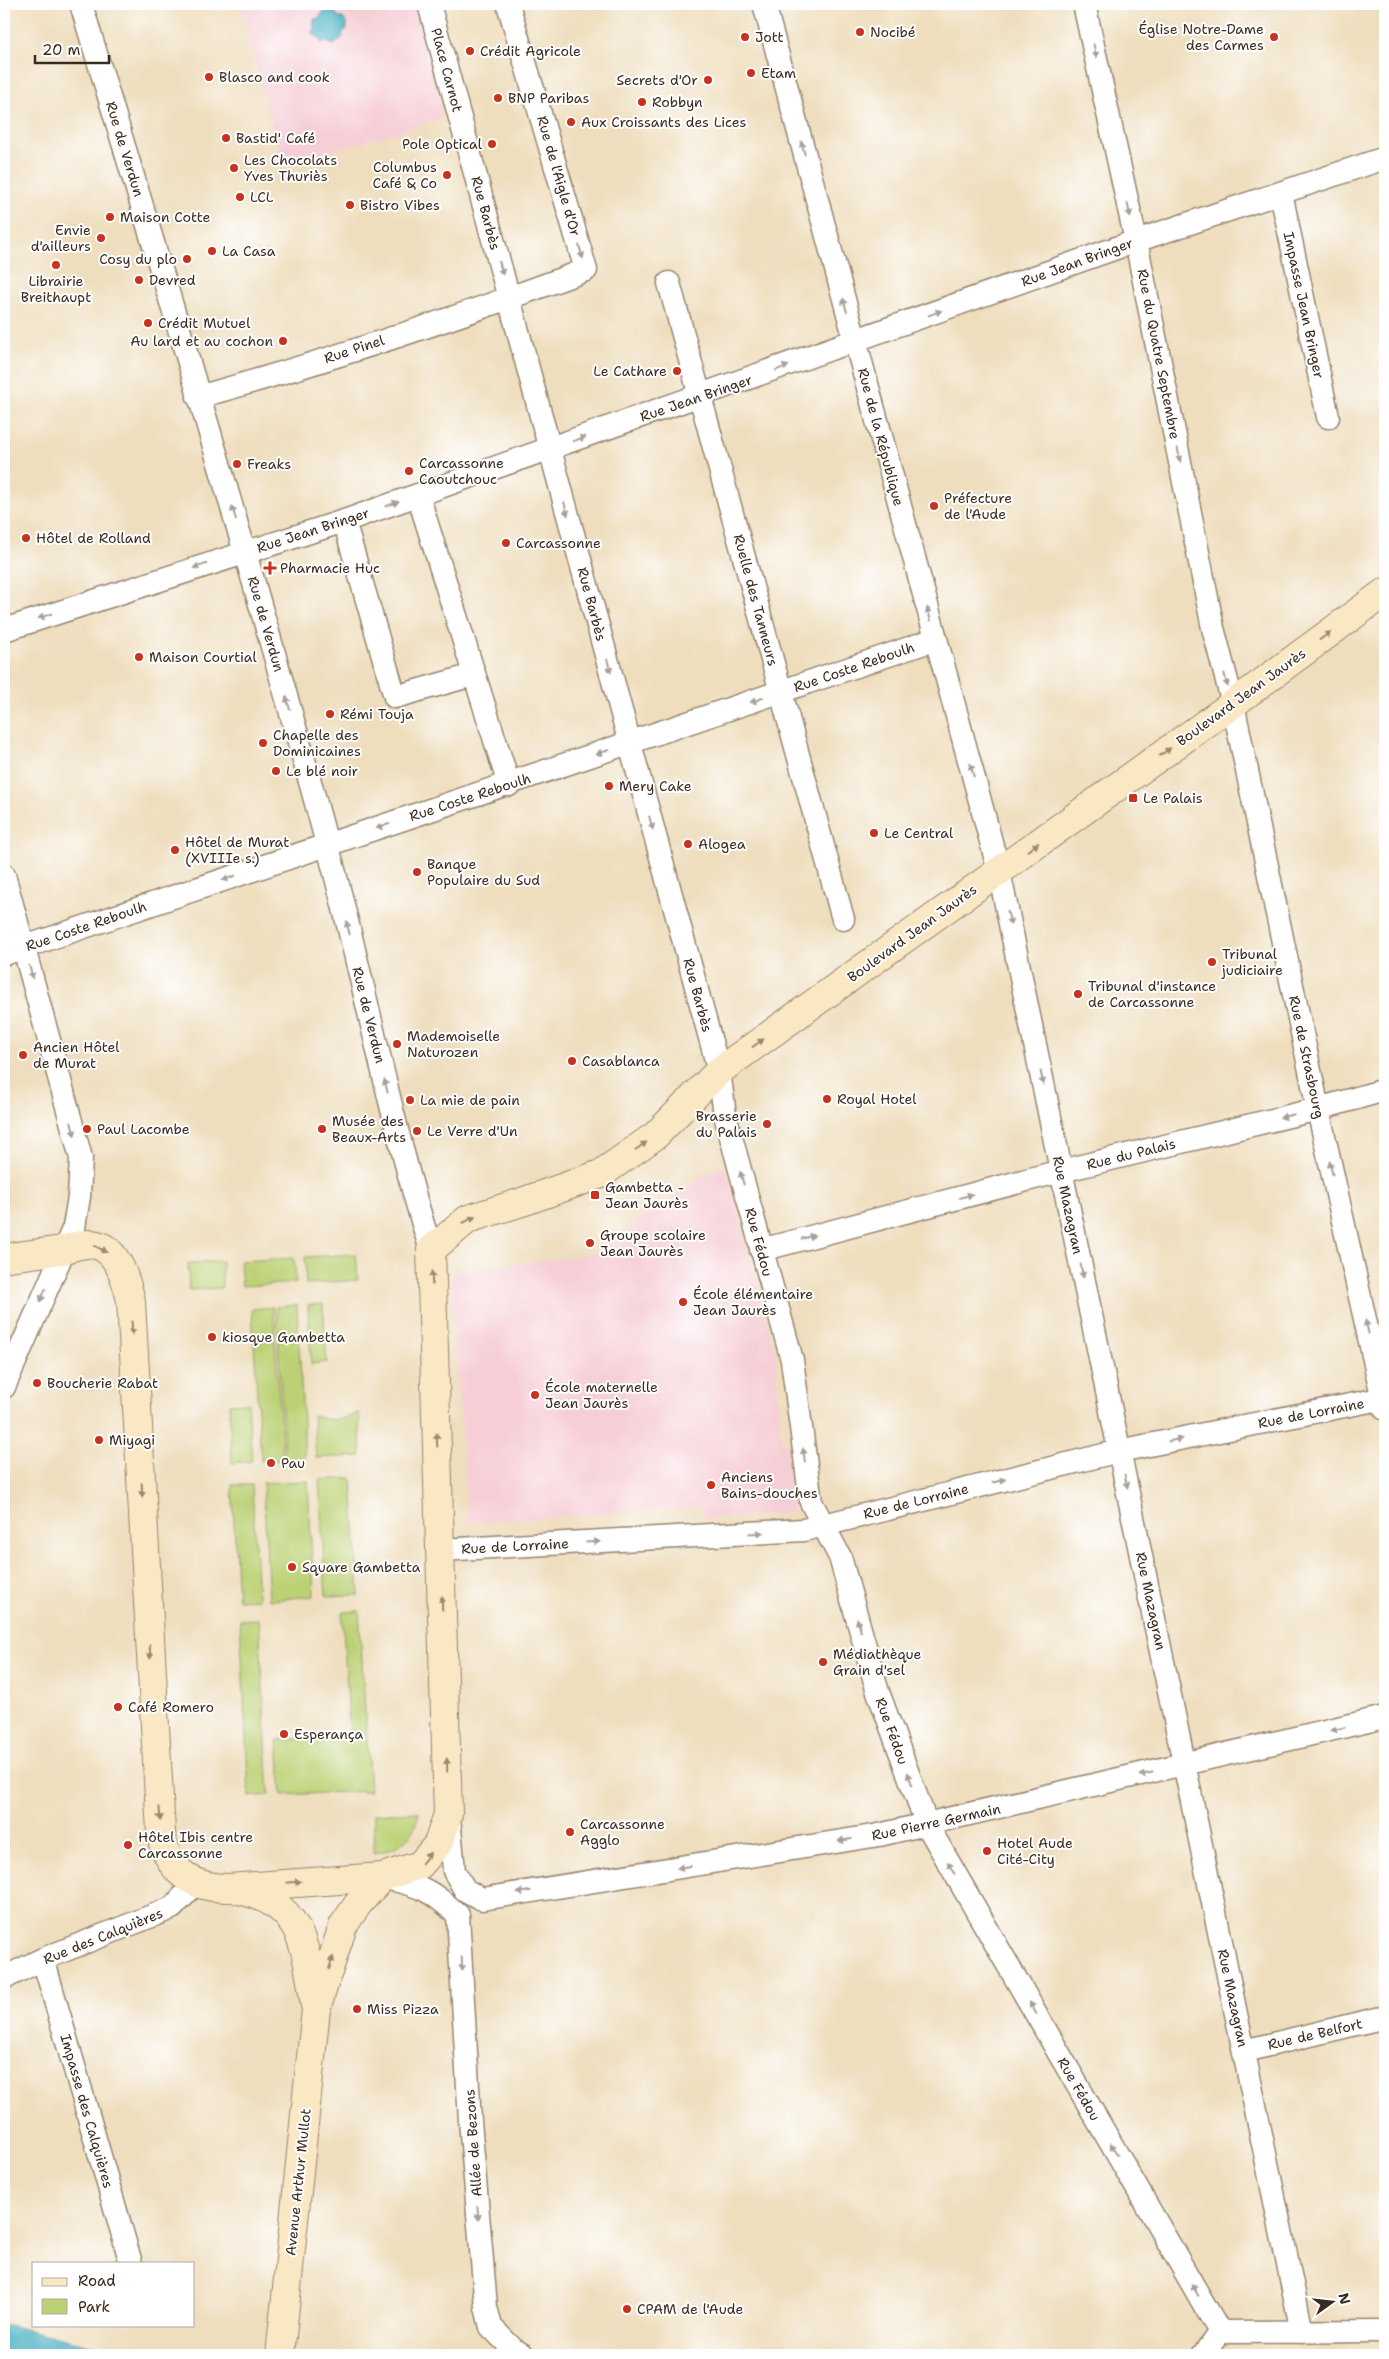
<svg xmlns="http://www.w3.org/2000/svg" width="1389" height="2359" viewBox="0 0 1389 2359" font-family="'Shantell Sans',sans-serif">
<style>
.built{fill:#f6cfd6}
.green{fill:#bcd175;stroke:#7c7e4a}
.water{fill:#42aec0;stroke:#3e6c6f}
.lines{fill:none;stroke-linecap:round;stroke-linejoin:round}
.street-casing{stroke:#95846e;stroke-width:25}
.secondary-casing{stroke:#95846e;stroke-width:30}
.street{stroke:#fff;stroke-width:22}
.secondary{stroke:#fae7c3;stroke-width:28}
.oneway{fill:#a79f9a}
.oneway2{fill:#9a8870}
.poi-dot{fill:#c8321e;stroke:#fff;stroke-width:2}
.labels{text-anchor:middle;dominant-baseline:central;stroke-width:4;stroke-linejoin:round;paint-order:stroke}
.poi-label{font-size:14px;fill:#3b2a1e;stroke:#fff;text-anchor:start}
.street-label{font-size:14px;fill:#3b2a1e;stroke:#fff}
</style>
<rect width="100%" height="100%" fill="#fff"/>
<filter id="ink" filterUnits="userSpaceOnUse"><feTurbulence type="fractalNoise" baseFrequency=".02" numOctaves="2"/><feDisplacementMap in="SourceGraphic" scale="10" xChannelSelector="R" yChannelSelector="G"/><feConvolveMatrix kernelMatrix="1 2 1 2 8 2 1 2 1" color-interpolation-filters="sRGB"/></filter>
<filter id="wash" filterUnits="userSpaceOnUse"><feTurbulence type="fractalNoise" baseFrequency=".0096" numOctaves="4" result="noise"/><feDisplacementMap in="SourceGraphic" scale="20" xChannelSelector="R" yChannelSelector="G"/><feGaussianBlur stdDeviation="1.12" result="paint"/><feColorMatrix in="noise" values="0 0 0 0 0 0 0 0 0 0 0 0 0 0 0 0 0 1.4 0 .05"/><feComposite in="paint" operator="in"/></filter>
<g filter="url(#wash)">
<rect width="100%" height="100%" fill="#efdebe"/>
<path class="built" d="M239 4H413L444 114 441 119 283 166Z
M717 1167 727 1171 776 1356 781 1442H787L792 1513 702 1519 701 1507 468 1523 451 1278 458 1272 590 1254Z"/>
<path class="green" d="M356 1254 358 1280 306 1284 305 1257Z
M294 1258 296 1283 242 1286 240 1261Z
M222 1261V1288L189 1290 188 1263Z
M323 1304 327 1362 311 1364 308 1305Z
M297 1305 305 1459 285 1460 276 1307Z
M273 1307 283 1460 261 1461 252 1309Z
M248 1403 252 1461 232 1463 229 1404Z
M359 1413 361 1456 316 1458 313 1415C333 1423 339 1420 359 1413Z
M352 1478 359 1595 326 1596 319 1480Z
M308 1481 314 1596 269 1600 263 1483Z
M232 1485H252L258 1599 238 1600Z
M359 1611 370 1791 282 1795 278 1740 350 1735 342 1612Z
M259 1619 269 1795 249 1797 240 1620Z
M419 1812C413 1839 402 1848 374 1853V1814Z"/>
<path class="water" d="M324 11 336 13 338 17 343 18 347 23V29L342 33 343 37 334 45 325 42 321 43 320 39 313 34 314 19 318 18Z
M4 2324 131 2355H4Z"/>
</g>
<g filter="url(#ink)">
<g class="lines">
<g class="street-casing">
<path id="street" d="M81 4C165 282 250 560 326 840 364 976 388 1115 431 1250
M429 4 719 1071 725 1115 792 1360 811 1502 840 1557 877 1689 927 1825 1220 2332
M764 4 999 871 1302 2332
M1084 4 1136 241 1213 628 1233 704 1318 1109 1385 1409
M1281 193 1328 417
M669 283 843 919
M198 397C329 361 459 317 586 270L508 4
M418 495 509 785
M344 521 395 697 473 675
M4 630 344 521 1136 241 1385 158
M4 875 81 1158 79 1197 74 1227 4 1387
M4 954 936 639
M761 1250 1061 1171 1318 1109 1385 1090
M440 1550 804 1530 1119 1451 1385 1398
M449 1818 454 1871 465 1890 482 1899 879 1835 1385 1717
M382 1877C420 1886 429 1888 458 1915
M458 1915 470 2121 486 2307 491 2327 513 2349 523 2355
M43 1959 131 2263
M4 1978 43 1959 172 1908 195 1884
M1244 2051 1385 2017
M1220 2332 1385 2331
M1203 2355 1220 2332"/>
</g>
<g class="secondary-casing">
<path id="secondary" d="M4 1258C23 1255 42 1253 62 1250 70 1248 79 1244 88 1244 117 1243 126 1280 131 1301L160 1815C161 1824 160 1837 164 1846 175 1877 198 1888 228 1888L382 1877 420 1865 438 1844 448 1814 431 1250 468 1219 522 1202 601 1174 656 1135 719 1071 1233 704 1385 592
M239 1890C305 1904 305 1949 315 2005
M280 2355 316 2009 343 1926 358 1904 382 1877"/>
</g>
<use href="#street" class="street"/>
<use href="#secondary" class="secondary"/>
</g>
<defs><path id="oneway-solid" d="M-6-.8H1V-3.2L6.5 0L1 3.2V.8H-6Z" transform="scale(1.25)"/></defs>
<g class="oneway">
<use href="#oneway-solid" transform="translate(1095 51) rotate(78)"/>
<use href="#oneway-solid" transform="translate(803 148) rotate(-105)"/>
<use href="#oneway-solid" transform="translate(1129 210) rotate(78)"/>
<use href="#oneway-solid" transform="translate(581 252) rotate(74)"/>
<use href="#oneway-solid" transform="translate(501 268) rotate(75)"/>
<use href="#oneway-solid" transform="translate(845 305) rotate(-105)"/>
<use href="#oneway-solid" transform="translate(935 313) rotate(-20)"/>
<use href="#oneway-solid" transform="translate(782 368) rotate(-20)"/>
<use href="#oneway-solid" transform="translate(579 439) rotate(-19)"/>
<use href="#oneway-solid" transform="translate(1179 455) rotate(79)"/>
<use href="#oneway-solid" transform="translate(392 504) rotate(-20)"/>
<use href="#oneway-solid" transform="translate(566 509) rotate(75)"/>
<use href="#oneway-solid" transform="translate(234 513) rotate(-107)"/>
<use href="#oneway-solid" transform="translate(200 566) rotate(163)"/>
<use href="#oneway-solid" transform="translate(929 614) rotate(-105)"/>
<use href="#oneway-solid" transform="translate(45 616) rotate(161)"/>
<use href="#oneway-solid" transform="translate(609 666) rotate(75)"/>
<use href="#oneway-solid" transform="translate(1226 680) rotate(75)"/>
<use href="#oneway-solid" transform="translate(757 700) rotate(161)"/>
<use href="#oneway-solid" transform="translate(288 703) rotate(-106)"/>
<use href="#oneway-solid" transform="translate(603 752) rotate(161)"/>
<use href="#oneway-solid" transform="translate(972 770) rotate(-105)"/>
<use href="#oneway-solid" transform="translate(651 823) rotate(75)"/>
<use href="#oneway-solid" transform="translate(383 826) rotate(162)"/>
<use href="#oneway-solid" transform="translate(229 878) rotate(161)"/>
<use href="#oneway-solid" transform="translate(1009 918) rotate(78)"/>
<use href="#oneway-solid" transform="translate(348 928) rotate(-104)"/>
<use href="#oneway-solid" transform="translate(31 972) rotate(75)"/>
<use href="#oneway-solid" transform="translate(1042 1078) rotate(78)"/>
<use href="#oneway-solid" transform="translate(386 1086) rotate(-104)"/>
<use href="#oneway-solid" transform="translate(1287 1116) rotate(166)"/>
<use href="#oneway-solid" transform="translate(73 1129) rotate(75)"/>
<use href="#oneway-solid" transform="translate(1331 1168) rotate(-103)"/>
<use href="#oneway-solid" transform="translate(742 1178) rotate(-105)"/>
<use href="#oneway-solid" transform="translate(966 1196) rotate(-15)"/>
<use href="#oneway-solid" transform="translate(808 1237) rotate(-15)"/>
<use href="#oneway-solid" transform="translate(1082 1271) rotate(78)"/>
<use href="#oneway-solid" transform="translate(43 1295) rotate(113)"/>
<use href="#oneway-solid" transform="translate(1367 1327) rotate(-103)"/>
<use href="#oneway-solid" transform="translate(1175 1440) rotate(-11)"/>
<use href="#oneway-solid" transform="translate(804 1455) rotate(-98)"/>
<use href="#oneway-solid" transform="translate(999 1481) rotate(-14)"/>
<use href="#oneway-solid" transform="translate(1126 1481) rotate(78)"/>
<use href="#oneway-solid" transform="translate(756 1533) rotate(-3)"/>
<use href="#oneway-solid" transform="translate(593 1542) rotate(-3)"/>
<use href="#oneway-solid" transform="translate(859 1625) rotate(-106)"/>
<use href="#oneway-solid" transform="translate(1338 1729) rotate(167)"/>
<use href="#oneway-solid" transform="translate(1146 1774) rotate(167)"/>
<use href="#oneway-solid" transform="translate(910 1779) rotate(-110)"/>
<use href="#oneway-solid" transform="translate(845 1840) rotate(171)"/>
<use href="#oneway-solid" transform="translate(684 1867) rotate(171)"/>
<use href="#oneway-solid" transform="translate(951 1868) rotate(-120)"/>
<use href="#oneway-solid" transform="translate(524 1892) rotate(171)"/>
<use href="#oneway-solid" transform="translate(462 1964) rotate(87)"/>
<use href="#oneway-solid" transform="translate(1033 2008) rotate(-120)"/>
<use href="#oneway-solid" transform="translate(1114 2149) rotate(-120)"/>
<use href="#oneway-solid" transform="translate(478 2213) rotate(85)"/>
<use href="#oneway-solid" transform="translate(1195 2290) rotate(-120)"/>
</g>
<g class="oneway2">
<use href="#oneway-solid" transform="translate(1325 636) rotate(-36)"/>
<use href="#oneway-solid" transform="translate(1165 752) rotate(-35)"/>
<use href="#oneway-solid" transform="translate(1033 847) rotate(-35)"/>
<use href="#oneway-solid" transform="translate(758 1043) rotate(-36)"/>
<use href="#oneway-solid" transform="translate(641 1146) rotate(-35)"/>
<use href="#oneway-solid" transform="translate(469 1220) rotate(-27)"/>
<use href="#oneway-solid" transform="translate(101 1249) rotate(27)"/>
<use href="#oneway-solid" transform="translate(432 1278) rotate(-92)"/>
<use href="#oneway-solid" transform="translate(132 1328) rotate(87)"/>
<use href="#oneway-solid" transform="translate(437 1440) rotate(-92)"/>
<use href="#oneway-solid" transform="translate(142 1490) rotate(87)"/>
<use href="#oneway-solid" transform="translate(442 1603) rotate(-92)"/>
<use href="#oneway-solid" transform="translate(150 1652) rotate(87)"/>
<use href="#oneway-solid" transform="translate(447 1765) rotate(-92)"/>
<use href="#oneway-solid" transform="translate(160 1814) rotate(85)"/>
<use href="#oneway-solid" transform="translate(426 1858) rotate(-51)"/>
<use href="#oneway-solid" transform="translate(294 1882) rotate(-5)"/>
<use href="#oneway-solid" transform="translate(331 1963) rotate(-72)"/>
</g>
</g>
<g class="poi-dot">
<circle cx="860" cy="32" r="5"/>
<circle cx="745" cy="37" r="5"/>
<circle cx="1274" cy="37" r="5"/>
<circle cx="470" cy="51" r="5"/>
<circle cx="751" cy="73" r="5"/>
<circle cx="209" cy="77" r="5"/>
<circle cx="708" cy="80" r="5"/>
<circle cx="498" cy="98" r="5"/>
<circle cx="642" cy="102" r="5"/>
<circle cx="571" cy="122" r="5"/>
<circle cx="226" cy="138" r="5"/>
<circle cx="492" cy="144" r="5"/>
<circle cx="234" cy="168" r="5"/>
<circle cx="447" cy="175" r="5"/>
<circle cx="240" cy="197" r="5"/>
<circle cx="350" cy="205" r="5"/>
<circle cx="110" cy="217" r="5"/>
<circle cx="101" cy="238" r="5"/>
<circle cx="212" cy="251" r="5"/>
<circle cx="187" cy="259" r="5"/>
<circle cx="56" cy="265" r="5"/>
<circle cx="139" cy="280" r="5"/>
<circle cx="148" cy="323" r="5"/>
<circle cx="283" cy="341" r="5"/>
<circle cx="677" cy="371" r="5"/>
<circle cx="237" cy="464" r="5"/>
<circle cx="409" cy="471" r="5"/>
<circle cx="934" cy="506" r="5"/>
<circle cx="26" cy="538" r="5"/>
<circle cx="506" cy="543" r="5"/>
<path d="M267.5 560.5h5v5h5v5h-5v5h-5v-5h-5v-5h5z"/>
<circle cx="139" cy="657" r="5"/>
<circle cx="330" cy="714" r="5"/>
<circle cx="263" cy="743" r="5"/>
<circle cx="276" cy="771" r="5"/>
<circle cx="609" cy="786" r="5"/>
<rect x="1128" y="793" width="10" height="10" rx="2.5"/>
<circle cx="874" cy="833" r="5"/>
<circle cx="688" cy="844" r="5"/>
<circle cx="175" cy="850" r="5"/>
<circle cx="417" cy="872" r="5"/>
<circle cx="1212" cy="962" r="5"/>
<circle cx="1078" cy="994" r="5"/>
<circle cx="397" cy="1044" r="5"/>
<circle cx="23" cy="1055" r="5"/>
<circle cx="572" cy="1061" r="5"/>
<circle cx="827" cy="1099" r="5"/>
<circle cx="410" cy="1100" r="5"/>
<circle cx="767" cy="1124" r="5"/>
<circle cx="87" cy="1129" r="5"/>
<circle cx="322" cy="1129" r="5"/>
<circle cx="417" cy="1131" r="5"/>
<rect x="590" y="1190" width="10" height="10" rx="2.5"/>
<circle cx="590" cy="1243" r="5"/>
<circle cx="683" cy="1302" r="5"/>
<circle cx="212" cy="1337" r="5"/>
<circle cx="37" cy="1383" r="5"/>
<circle cx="535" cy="1395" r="5"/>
<circle cx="99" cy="1440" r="5"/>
<circle cx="271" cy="1463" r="5"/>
<circle cx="711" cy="1485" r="5"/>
<circle cx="292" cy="1567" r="5"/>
<circle cx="823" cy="1662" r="5"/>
<circle cx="118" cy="1707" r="5"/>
<circle cx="284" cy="1734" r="5"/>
<circle cx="570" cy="1832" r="5"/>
<circle cx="128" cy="1845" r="5"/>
<circle cx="987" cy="1851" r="5"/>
<circle cx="357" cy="2009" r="5"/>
<circle cx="627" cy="2309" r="5"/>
</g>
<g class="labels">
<g class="poi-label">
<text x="1264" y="29" text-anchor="end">Église Notre-Dame<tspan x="1264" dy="16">des Carmes</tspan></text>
<text x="870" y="32">Nocibé</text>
<text x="755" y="37">Jott</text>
<text x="480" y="51">Crédit Agricole</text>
<text x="761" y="73">Etam</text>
<text x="219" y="77">Blasco and cook</text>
<text x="698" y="80" text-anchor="end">Secrets d'Or</text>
<text x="508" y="98">BNP Paribas</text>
<text x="652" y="102">Robbyn</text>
<text x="581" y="122">Aux Croissants des Lices</text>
<text x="236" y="138">Bastid' Café</text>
<text x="482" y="144" text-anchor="end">Pole Optical</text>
<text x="244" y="160">Les Chocolats<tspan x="244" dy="16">Yves Thuriès</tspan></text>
<text x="437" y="167" text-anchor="end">Columbus<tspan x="437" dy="16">Café &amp; Co</tspan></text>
<text x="250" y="197">LCL</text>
<text x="360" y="205">Bistro Vibes</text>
<text x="120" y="217">Maison Cotte</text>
<text x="91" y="230" text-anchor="end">Envie<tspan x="91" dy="16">d'ailleurs</tspan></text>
<text x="222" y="251">La Casa</text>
<text x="177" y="259" text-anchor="end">Cosy du plo</text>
<text x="149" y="280">Devred</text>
<text x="56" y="281" text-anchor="middle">Librairie<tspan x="56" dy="16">Breithaupt</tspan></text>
<text x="158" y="323">Crédit Mutuel</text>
<text x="273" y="341" text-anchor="end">Au lard et au cochon</text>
<text x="667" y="371" text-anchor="end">Le Cathare</text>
<text x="419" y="463">Carcassonne<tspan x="419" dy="16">Caoutchouc</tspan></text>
<text x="247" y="464">Freaks</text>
<text x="944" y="498">Préfecture<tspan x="944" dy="16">de l'Aude</tspan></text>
<text x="36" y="538">Hôtel de Rolland</text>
<text x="516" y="543">Carcassonne</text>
<text x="280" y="568">Pharmacie Huc</text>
<text x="149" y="657">Maison Courtial</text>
<text x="340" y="714">Rémi Touja</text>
<text x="273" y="735">Chapelle des<tspan x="273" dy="16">Dominicaines</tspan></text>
<text x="286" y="771">Le blé noir</text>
<text x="619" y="786">Mery Cake</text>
<text x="1143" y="798">Le Palais</text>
<text x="884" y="833">Le Central</text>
<text x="185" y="842">Hôtel de Murat<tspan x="185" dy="16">(XVIIIe s.)</tspan></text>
<text x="698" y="844">Alogea</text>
<text x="427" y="864">Banque<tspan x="427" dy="16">Populaire du Sud</tspan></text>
<text x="1222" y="954">Tribunal<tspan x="1222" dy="16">judiciaire</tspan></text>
<text x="1088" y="986">Tribunal d'instance<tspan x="1088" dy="16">de Carcassonne</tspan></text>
<text x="407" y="1036">Mademoiselle<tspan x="407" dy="16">Naturozen</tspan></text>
<text x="33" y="1047">Ancien Hôtel<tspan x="33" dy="16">de Murat</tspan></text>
<text x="582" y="1061">Casablanca</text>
<text x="837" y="1099">Royal Hotel</text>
<text x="420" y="1100">La mie de pain</text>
<text x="757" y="1116" text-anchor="end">Brasserie<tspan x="757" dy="16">du Palais</tspan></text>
<text x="332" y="1121">Musée des<tspan x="332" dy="16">Beaux-Arts</tspan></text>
<text x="97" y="1129">Paul Lacombe</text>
<text x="427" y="1131">Le Verre d'Un</text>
<text x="605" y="1187">Gambetta -<tspan x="605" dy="16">Jean Jaurès</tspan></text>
<text x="600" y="1235">Groupe scolaire<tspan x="600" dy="16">Jean Jaurès</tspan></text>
<text x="693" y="1294">École élémentaire<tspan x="693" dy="16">Jean Jaurès</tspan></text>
<text x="222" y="1337">kiosque Gambetta</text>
<text x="47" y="1383">Boucherie Rabat</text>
<text x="545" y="1387">École maternelle<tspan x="545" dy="16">Jean Jaurès</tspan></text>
<text x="109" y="1440">Miyagi</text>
<text x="281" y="1463">Pau</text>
<text x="721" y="1477">Anciens<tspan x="721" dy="16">Bains-douches</tspan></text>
<text x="302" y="1567">Square Gambetta</text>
<text x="833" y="1654">Médiathèque<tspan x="833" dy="16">Grain d'sel</tspan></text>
<text x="128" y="1707">Café Romero</text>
<text x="294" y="1734">Esperança</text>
<text x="580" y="1824">Carcassonne<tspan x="580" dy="16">Agglo</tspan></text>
<text x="138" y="1837">Hôtel Ibis centre<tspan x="138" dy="16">Carcassonne</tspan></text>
<text x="997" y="1843">Hotel Aude<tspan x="997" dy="16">Cité-City</tspan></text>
<text x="367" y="2009">Miss Pizza</text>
<text x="637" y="2309">CPAM de l'Aude</text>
</g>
<g class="street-label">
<text transform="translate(447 70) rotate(75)">Place Carnot</text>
<text transform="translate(125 149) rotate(73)">Rue de Verdun</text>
<text transform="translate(559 176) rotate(74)">Rue de l'Aigle d'Or</text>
<text transform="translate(486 213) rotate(75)">Rue Barbès</text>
<text transform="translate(1077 262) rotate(-20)">Rue Jean Bringer</text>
<text transform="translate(1304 305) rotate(78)">Impasse Jean Bringer</text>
<text transform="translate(354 349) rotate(-18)">Rue Pinel</text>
<text transform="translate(1159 354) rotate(79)">Rue du Quatre Septembre</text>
<text transform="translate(696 398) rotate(-19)">Rue Jean Bringer</text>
<text transform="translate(881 437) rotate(75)">Rue de la République</text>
<text transform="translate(313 530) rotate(-18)">Rue Jean Bringer</text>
<text transform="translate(756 600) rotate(75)">Ruelle des Tanneurs</text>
<text transform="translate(592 604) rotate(75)">Rue Barbès</text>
<text transform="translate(266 624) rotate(74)">Rue de Verdun</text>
<text transform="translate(854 667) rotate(-19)">Rue Coste Reboulh</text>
<text transform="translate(1241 697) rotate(-36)">Boulevard Jean Jaurès</text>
<text transform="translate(470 797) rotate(-18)">Rue Coste Reboulh</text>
<text transform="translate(86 926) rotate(-19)">Rue Coste Reboulh</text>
<text transform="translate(912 933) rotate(-36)">Boulevard Jean Jaurès</text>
<text transform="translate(698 995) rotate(75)">Rue Barbès</text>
<text transform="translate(369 1015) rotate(76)">Rue de Verdun</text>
<text transform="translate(1307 1057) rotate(78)">Rue de Strasbourg</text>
<text transform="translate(1131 1154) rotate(-14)">Rue du Palais</text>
<text transform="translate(1068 1205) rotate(78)">Rue Mazagran</text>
<text transform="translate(759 1242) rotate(75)">Rue Fédou</text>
<text transform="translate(1311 1413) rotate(-11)">Rue de Lorraine</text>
<text transform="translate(916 1501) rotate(-14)">Rue de Lorraine</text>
<text transform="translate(515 1546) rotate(-3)">Rue de Lorraine</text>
<text transform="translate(1151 1601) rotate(78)">Rue Mazagran</text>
<text transform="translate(892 1731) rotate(70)">Rue Fédou</text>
<text transform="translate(936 1822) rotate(-12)">Rue Pierre Germain</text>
<text transform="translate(103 1936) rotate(-22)">Rue des Calquières</text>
<text transform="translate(1233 1998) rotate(78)">Rue Mazagran</text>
<text transform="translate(1315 2034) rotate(-13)">Rue de Belfort</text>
<text transform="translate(1079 2089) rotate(60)">Rue Fédou</text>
<text transform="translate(87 2111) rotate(74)">Impasse des Calquières</text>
<text transform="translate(473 2143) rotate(-94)">Allée de Bezons</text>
<text transform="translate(298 2182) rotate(-84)">Avenue Arthur Mullot</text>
</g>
</g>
<rect width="1389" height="2359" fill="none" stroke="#fff" stroke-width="20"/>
<rect x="32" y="2262" width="162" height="65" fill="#ffffff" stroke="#b1aaa5"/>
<rect x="42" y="2278" width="25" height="8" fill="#fae7c3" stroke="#b1aaa5"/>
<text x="78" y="2286" font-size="15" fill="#3b2a1e">Road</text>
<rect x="42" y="2299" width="25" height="15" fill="#bcd175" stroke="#b1aaa5"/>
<text x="78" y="2312" font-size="15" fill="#3b2a1e">Park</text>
<g transform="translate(1332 2302) rotate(75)" stroke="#ffffff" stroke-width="4" paint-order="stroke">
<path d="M0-4L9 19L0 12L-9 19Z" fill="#3b2a1e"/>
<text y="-8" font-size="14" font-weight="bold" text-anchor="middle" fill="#3b2a1e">N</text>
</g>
<path d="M35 55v8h74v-8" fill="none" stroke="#3b2a1e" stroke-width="2.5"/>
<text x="42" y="55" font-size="15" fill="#3b2a1e" stroke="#ffffff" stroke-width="4" paint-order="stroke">20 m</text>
</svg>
